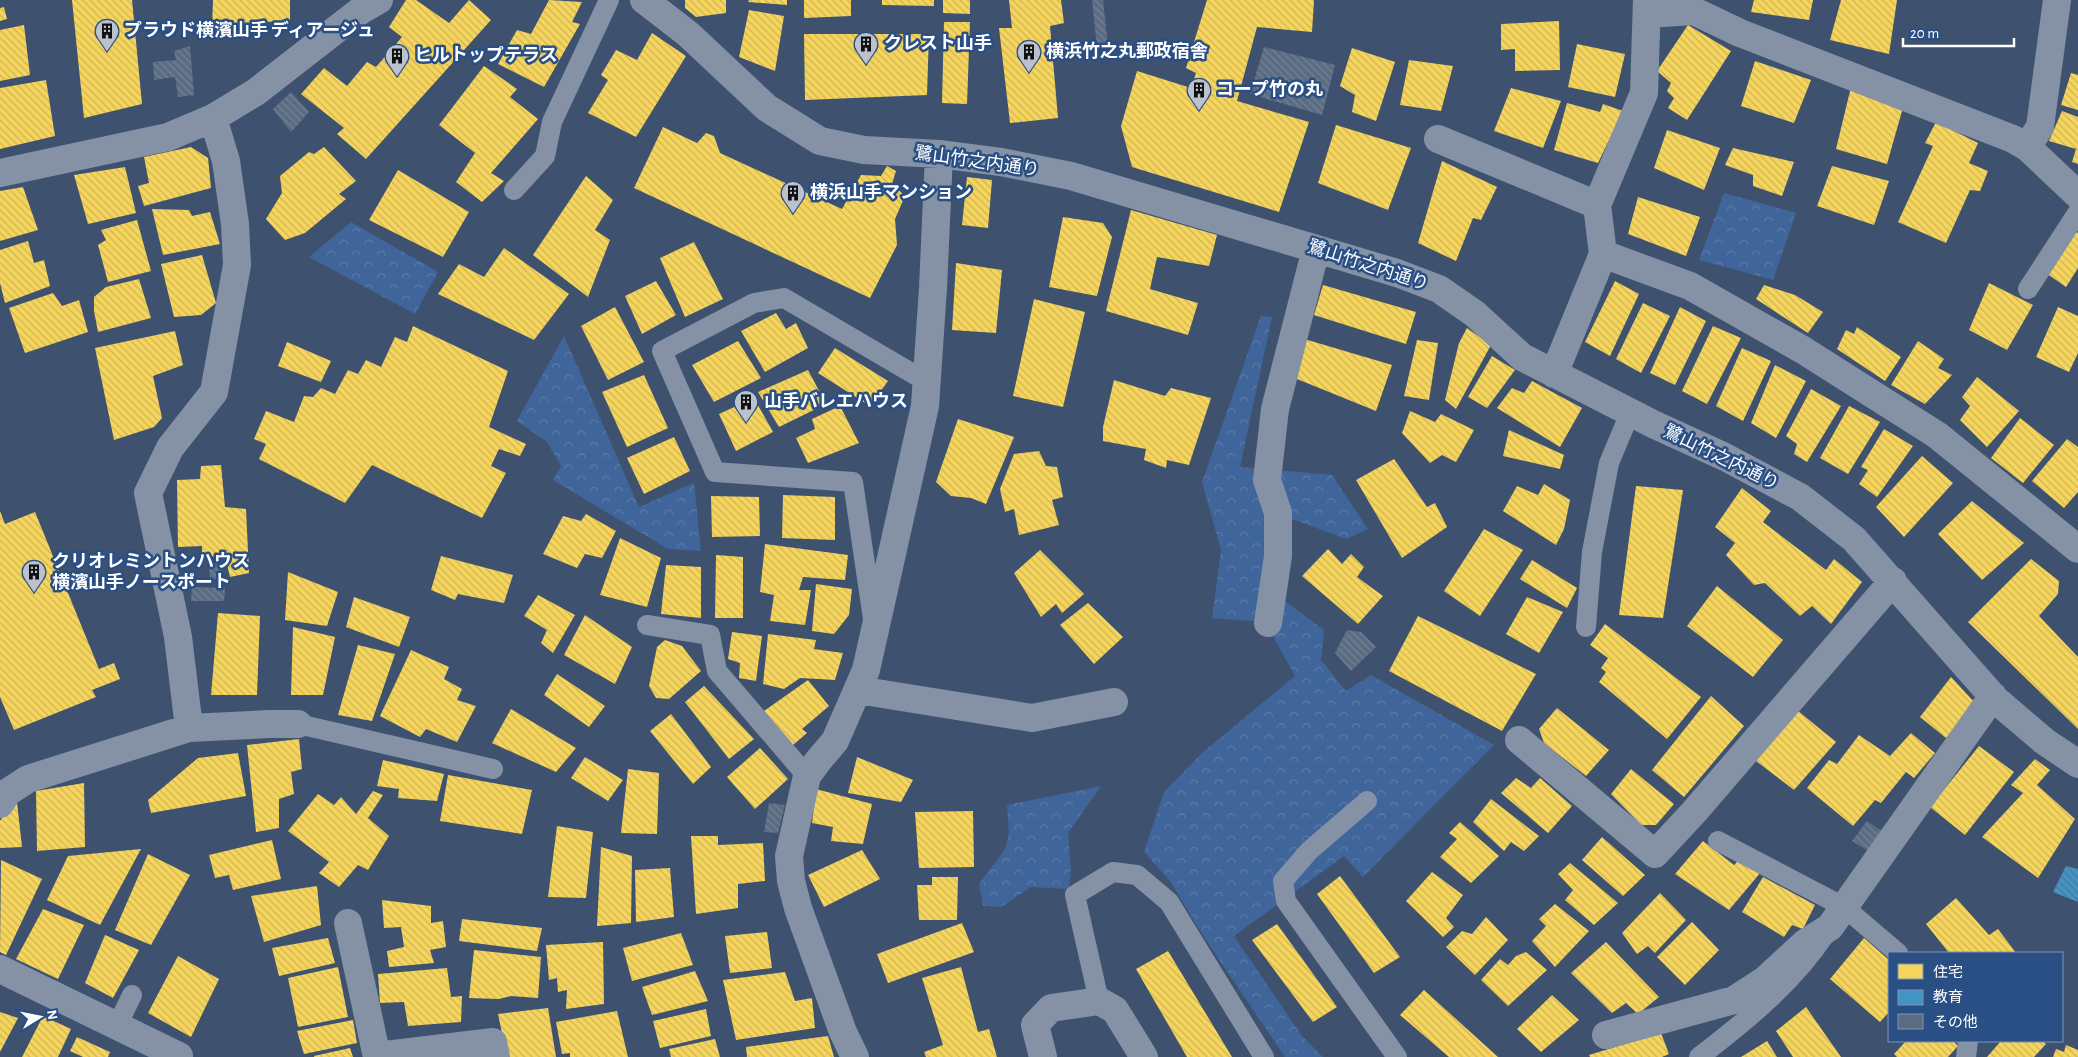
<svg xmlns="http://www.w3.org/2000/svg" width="2078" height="1057" viewBox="0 0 2078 1057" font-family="'Alegreya Sans','Noto Sans JP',sans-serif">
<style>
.forest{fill:url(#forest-crowns)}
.homes{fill:url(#homes-back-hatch)}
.schools{fill:url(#schools-back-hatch)}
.building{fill:url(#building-back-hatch)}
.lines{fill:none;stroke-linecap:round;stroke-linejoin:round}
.lane{stroke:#8592a6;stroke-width:20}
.street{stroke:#8592a6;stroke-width:28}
.labels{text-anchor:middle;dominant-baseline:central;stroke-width:5;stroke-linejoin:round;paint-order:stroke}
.poi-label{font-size:18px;font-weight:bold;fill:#fff;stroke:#2a4f84;text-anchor:start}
.street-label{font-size:18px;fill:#fff;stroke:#2a4f84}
</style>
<defs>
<pattern id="forest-crowns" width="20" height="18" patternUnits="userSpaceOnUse" patternTransform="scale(1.25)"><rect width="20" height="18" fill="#3f659a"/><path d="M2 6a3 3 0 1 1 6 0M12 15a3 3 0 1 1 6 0" fill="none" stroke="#5c7ca9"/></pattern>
<pattern id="homes-back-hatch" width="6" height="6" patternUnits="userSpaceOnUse" patternTransform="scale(1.25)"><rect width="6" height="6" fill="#f6d55c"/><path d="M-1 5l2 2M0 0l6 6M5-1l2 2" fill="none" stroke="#ccb358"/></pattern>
<pattern id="schools-back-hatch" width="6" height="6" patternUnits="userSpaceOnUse" patternTransform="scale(1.25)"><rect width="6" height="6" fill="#4393c3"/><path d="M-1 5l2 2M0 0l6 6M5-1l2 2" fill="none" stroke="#467a99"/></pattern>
<pattern id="building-back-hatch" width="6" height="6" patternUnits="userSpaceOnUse" patternTransform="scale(1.25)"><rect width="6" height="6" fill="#5b6b82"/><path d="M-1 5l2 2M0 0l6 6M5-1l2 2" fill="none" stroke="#748195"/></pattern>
</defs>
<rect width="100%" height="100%" fill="#3e5270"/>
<path class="forest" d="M1724 193 1796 213 1773 280 1699 260Z
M351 222 438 272 415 314 309 257Z
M1261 316 1272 317 1240 467 1332 475 1368 529 1346 539 1284 516 1279 597 1324 630 1321 660 1346 691 1371 675 1494 745 1363 877 1344 856 1234 936 1302 1036 1323 1057H1285L1202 934 1170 881 1144 852 1164 792 1202 753 1295 676 1265 622 1212 618 1221 550 1202 482Z
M564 336 639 507 694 483 701 551 668 549 553 480 561 466 547 442 517 421Z
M1101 786 1068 833 1071 869 1069 889 1031 887 1001 907 983 906 979 884 1005 849 1009 833 1007 805Z"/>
<path class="homes" d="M72 0H132L142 104 84 118Z
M213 0H290V20L212 27Z
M406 0H416L449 23 469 0 491 20 366 159 337 134 344 128 301 94 324 68 347 86 367 62 376 67 402 37 389 27Z
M549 0 582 2 572 22 580 24 544 87 498 64 517 30 531 34Z
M685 0H726V13L696 17 685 8Z
M749 0H787V5L748 2Z
M804 0H851V16L804 18Z
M882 0H934V6L882 5Z
M943 0H970V14L943 13Z
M1009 0H1061L1064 23 1050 26 1058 118 1010 123 999 28H1012Z
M1207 0H1314L1312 32 1257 27 1237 101 1309 122 1279 212 1132 167 1121 126 1137 71 1191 88 1196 73 1186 68Z
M1754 0H1813L1809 20 1751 12Z
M1841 0H1897L1889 54 1830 40Z
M4 7 7 19 0 21V8Z
M749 10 784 16 775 71 739 57Z
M1559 21 1560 70 1515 71V49L1501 50V24Z
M944 22H970L967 104 942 103Z
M24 25 30 75 0 81V30Z
M1688 25 1731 51 1687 120 1668 108 1674 98 1667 91 1671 83 1657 71Z
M652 33 686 56 636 137 588 113 608 80 601 75 616 50 637 60Z
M804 34H929L927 95 805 100Z
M1577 44 1625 54 1615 97 1568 87Z
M1352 48 1395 62 1376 121 1352 112 1355 95 1340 86Z
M1409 60 1453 66 1441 111 1400 105Z
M1755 61 1811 80 1794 123 1741 106Z
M484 66 517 89 510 97 538 119 491 173 504 181 482 202 456 182 475 153 439 125Z
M2071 73 2078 75V110L2061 105Z
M46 80 55 136 0 149V88Z
M1851 87 1904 104 1887 164 1836 149Z
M1511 88 1561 101 1543 148 1494 131Z
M1567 103 1600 112 1603 104 1623 111 1598 163 1554 150Z
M2062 111 2078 117V164L2072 162 2076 149 2049 141Z
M1936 122 1978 143 1969 163 1988 171 1980 191 1970 190 1946 243 1898 222 1933 146 1925 143Z
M1336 125 1411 148 1388 210 1318 183Z
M663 127 697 143 706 133 714 136 720 153 842 209 861 175 881 176 887 166 896 171 892 184 905 196 895 219 897 245 870 298 634 188Z
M1667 130 1720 148 1704 190 1654 168Z
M191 147 208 158 211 188 144 206 138 186 149 183 144 157Z
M324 147 356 181 339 194 346 199 305 233 285 240 266 219 282 193 280 176 309 152 314 154Z
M1733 148 1794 162 1782 196 1753 186V175L1725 165Z
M1442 161 1497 187 1481 220 1473 218 1456 261 1418 243Z
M1832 166 1889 181 1874 225 1817 206Z
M125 167 136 213 88 224 74 175Z
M398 170 469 212 443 257 369 220Z
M586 176 613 200 595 230 610 240 588 297 533 255Z
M967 177 992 180 988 228 962 225Z
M23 187 38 230 0 241V191Z
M1638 197 1700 217 1686 256 1628 234Z
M152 209 189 210 192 216 210 212 220 244 163 255Z
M1131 210 1217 235 1209 266 1157 257 1150 289 1198 303 1188 335 1106 311Z
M1063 217 1103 223 1112 237 1097 296 1049 287Z
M137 220 151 271 108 282 98 245 106 240 101 230Z
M2075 231 2078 233V268L2066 287 2046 273Z
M28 241 34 263 44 260 50 286 5 303 0 283V250Z
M694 242 723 299 685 317 660 258Z
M504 248 569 294 534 340 438 294 459 264 484 277Z
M202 255 216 303 201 315 174 317 161 264Z
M956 263 1002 270 996 333 952 330Z
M139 279 151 318 98 332 94 311V297L106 287Z
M656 281 676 315 642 334 625 296Z
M1615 281 1639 294 1610 356 1585 342Z
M1989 283 2033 305 2007 350 1969 330Z
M1323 285 1416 312 1406 344 1314 315Z
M1764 285 1795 295 1823 312 1808 333 1756 299Z
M53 293 62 306 79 300 88 332 25 353 9 308Z
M1034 299 1085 312 1063 407 1013 396Z
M1643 303 1670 316 1641 373 1616 359Z
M615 307 644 362 608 380 581 326Z
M1680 307 1706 321 1675 385 1650 373Z
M2058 307 2078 316V353L2069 372 2036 357Z
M776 313 786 329 796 323 808 348 765 372 741 331Z
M413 326 508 371 489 427 526 444 520 456 499 449 491 466 506 473 482 518 372 465 345 503 259 459 266 444 254 439 266 411 294 422 304 396 313 397 321 388 335 394 348 370 358 374 366 360 381 367 395 337 407 342Z
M1713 326 1741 338 1707 404 1682 391Z
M1857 327 1901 357 1885 381 1837 349 1846 330 1854 334Z
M1467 328 1491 345 1456 409 1445 400 1459 343Z
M175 331 183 365 153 376 162 418 154 427 114 440 95 348Z
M1301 338 1392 365 1376 411 1292 377Z
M1417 340 1438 343 1429 400 1404 396Z
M738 341 761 378 714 402 692 365Z
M1918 341 1944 359 1938 368 1952 375 1925 404 1891 385Z
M287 342 331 361 321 382 278 366Z
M835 348 888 381 870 406 818 373Z
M1742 348 1771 361 1743 421 1716 406Z
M1492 356 1515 370 1487 408 1468 397Z
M1775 365 1806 381 1776 438 1751 423Z
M808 370 826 404 779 427 758 392Z
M644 375 668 428 627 447 602 392Z
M1977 377 2019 411 1987 447 1960 420 1970 406 1962 397Z
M1114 380 1165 396 1171 388 1211 398 1189 465 1167 460 1166 468 1144 460 1146 449 1103 441V427Z
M1532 381 1582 408 1560 447 1497 408 1512 388 1524 393Z
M1811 389 1841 406 1807 462 1794 454 1797 444 1786 436Z
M754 398 773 432 736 451 719 414Z
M840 406 859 443 808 463 796 438 815 429 812 419Z
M1849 406 1880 422 1848 474 1820 458Z
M1410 411 1435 422 1441 414 1474 430 1456 462 1442 455 1430 463 1402 433Z
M2020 418 2054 445 2023 483 1991 458Z
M958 419 1014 437 986 504 971 498 951 496 936 482Z
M1884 429 1913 446 1877 497 1859 484 1868 470 1861 467Z
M1509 430 1564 455 1560 469 1503 456Z
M674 437 690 471 644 494 627 458Z
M2067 439 2078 447V492L2064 508 2032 481Z
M1039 451 1046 466 1057 467 1063 497 1052 500 1059 525 1019 535 1014 509 1005 512 1000 489 1014 454Z
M1922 456 1953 483 1904 537 1876 507Z
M1394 459 1427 507 1435 503 1447 527 1402 558 1356 480Z
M221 465 225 507 246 509 249 573 230 577 225 556 202 557V546L178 547 177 480 200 479 201 466Z
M1544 484 1570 500 1564 529 1556 545 1503 511 1517 486 1538 495Z
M1636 486 1683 490 1663 618 1619 615Z
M1742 488 1771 511 1763 522 1826 570 1834 559 1862 582 1831 624 1812 606 1800 616 1765 583 1754 585 1726 555 1735 543 1715 527Z
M783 495 835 497V540L782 538Z
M711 496 759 497 760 536 712 537Z
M1972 501 2024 543 1982 580 1938 534Z
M0 511 5 524 35 512 99 669 114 663 120 679 92 690 96 697 14 730 0 697Z
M586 514 616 531 602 558 585 554 577 568 543 554 563 516 581 521Z
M1484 529 1523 550 1480 616 1444 591Z
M620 538 661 558 647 607 600 595Z
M765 544 848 555 845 580 803 577 799 590H811L805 625 770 621 774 595 760 592Z
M1328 549 1342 564 1351 554 1364 567 1357 577 1383 596 1358 624 1302 576Z
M1040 550 1084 594 1062 613 1056 604 1041 617 1014 573Z
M716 555 743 557V618H715Z
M441 556 513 575 504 603 458 594 455 600 431 590Z
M2031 559 2059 581 2058 594 2039 616 2078 657V729L1968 622Z
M1532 560 1577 588 1567 608 1520 579Z
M666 565 701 567V618L661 614Z
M288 572 338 592 327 626 285 620Z
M816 584 852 589 849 615 834 634 812 631Z
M1717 586 1783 640 1753 677 1687 626Z
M538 595 575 615 553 653 541 643 547 630 524 616Z
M354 597 410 617 399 647 346 627Z
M1527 597 1563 612 1539 653 1506 634Z
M1088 603 1123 637 1094 664 1060 625Z
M218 613 260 616 257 695H211Z
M585 615 632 647 615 684 564 655Z
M1418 616 1536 674 1502 731 1389 671Z
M1605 624 1701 697 1667 739 1599 682 1606 672 1601 668 1608 658 1590 645Z
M293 627 335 637 323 695H291Z
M732 632 762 636 756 681 739 678 740 663 728 659Z
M768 634 816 640 814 649 843 653 835 680 800 678 784 689 763 684Z
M665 640 682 646 701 671 669 699 656 698 649 686 657 647Z
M358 645 395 654 372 721 338 715Z
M411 650 449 667 444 679 462 689 457 700 476 706 457 742 426 729 420 737 380 716Z
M557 674 605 706 589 727 544 695Z
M1951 677 1975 703 1946 738 1920 717Z
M808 680 829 706 802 729 807 733 793 745 764 711Z
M704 686 754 739 729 759 685 702Z
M1711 696 1744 726 1684 797 1652 770Z
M1557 708 1609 750 1586 776 1544 743 1539 729Z
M511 709 576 748 556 772 492 743Z
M1797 710 1836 742 1794 790 1756 761Z
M671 714 711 767 693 784 650 731Z
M1911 733 1935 753 1914 778 1906 772 1881 803 1875 800 1853 826 1807 788 1829 760 1837 764 1859 735 1890 756Z
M299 739 302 769 291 772 294 794 279 799V828L256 832 247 745Z
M1979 746 2014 772 1965 835 1930 807Z
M760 748 788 779 755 809 727 777Z
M238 753 246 796 151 813 148 800 198 758Z
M585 757 623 780 608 801 571 778Z
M857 757 913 780 901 802 848 793Z
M2035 759 2050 770 2037 785 2075 819 2038 878 1982 837 2023 793 2011 785Z
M383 760 444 774 437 801 398 798 399 789 377 786Z
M628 769 659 773 657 834 621 833Z
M1631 769 1674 804 1656 825H1641L1611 794Z
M448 775 532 790 522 834 440 821Z
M1516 778 1531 788 1540 778 1572 806 1548 833 1501 793Z
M84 783 85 847 37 851 36 791Z
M816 789 872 804 863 844 831 841 833 827 812 823Z
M373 791 383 795 368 818 389 836 368 870 358 865 339 887 319 873 329 862 288 831 318 794 334 805 341 797 356 814Z
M1491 799 1539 836 1524 851 1511 842 1504 851 1473 822Z
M17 802 22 847 0 848V821L9 806Z
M973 811 974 867 919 868 915 812Z
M1460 822 1499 856 1471 883 1440 857 1457 839 1449 833Z
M557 826 593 832 586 898 548 897Z
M691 836H718V845L763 843 765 881 738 884V908L696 914Z
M1602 837 1645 875 1623 896 1582 860Z
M272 840 281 879 233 890 229 875 215 878 209 855Z
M1703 841 1734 865 1739 860 1761 872 1729 910 1675 874Z
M601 847 632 856 631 923 597 926Z
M141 849 100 925 47 900 68 856Z
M862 850 880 879 824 907 808 875Z
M148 854 190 875 151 945 115 930Z
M1 860 42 879 6 955 0 952Z
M1570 863 1618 903 1594 925 1565 900 1573 890 1558 874Z
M670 868 674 917 636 922 635 870Z
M1432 872 1463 895 1446 918 1454 927 1443 937 1406 901Z
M1340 876 1400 957 1374 973 1317 894Z
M932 877H958L957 920H919L917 885H932Z
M1763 877 1815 905 1803 929 1792 925 1784 937 1742 912Z
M317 886 321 925 264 942 251 896Z
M1660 893 1686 920 1655 953 1648 946 1637 954 1622 933Z
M1956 898 1989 935 1998 929 2016 953H1949L1926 924Z
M382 900 431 906V923L443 921 446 947 430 950 434 963 389 967 387 951 404 947 401 927 384 928Z
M1555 904 1589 931 1555 967 1532 941 1546 926 1539 919Z
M43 909 84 925 58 979 16 959Z
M1486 917 1508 940 1475 975 1446 947 1462 931 1472 934Z
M462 919 542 928 537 951 459 941Z
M1692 922 1719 950 1685 985 1657 957Z
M962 923 974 952 888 983 877 954Z
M1277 924 1337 1007 1313 1022 1252 940Z
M767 932 772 968 730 973 725 936Z
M681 933 693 965 632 981 623 948Z
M105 935 139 950 113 998 85 983Z
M328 938 335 963 279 976 272 948Z
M1864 938 1889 960V1012L1880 1022 1830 979Z
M603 942 604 1004 566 1009 567 990 558 992 557 978 549 980 546 945Z
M1606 942 1659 997 1638 1014 1626 1003 1612 1013 1571 973Z
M474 950 541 957 538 998 511 996 499 999 469 998Z
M1168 951 1232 1057H1187L1136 969Z
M1526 952 1547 970 1508 1006 1481 980 1500 959 1508 965 1516 956Z
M178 956 219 979 191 1037 148 1013Z
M338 967 348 1017 298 1027 288 978Z
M961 967 978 1032 989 1029 997 1057H926L924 1052 943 1045 922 978Z
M447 968 451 997 462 996 461 1022 408 1026 404 1002 380 1003 378 974Z
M695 971 708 1001 652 1015 642 987Z
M785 972 795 1001 812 998 815 1028 736 1040 723 980Z
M1424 990 1498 1057H1449L1400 1015Z
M1552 995 1579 1020 1541 1052 1517 1029Z
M1806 1007 1841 1057H1793L1776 1031Z
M548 1008 556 1057H507L498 1014Z
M706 1009 711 1036 660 1048 653 1021Z
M617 1011 628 1057H570V1053L562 1054 556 1022Z
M0 1012 18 1018 0 1052Z
M43 1016 71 1029 58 1057H22Z
M353 1020 357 1043 304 1054 297 1031Z
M1661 1033 1669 1054 1662 1057H1590L1589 1055Z
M828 1036 834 1057H747L746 1047Z
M77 1037 110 1052 108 1057H83L70 1051Z
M715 1039 720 1057H671L669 1049Z
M1767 1041 1777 1057H1741Z
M1906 1041H1953L1958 1046 1948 1057H1897L1894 1054Z
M2001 1041H2042L2046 1044 2034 1057H1987Z
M2066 1045 2078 1050V1057H2053L2056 1049 2064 1052Z
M350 1048 353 1057H314V1056Z"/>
<path class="schools" d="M2066 866 2078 869V902L2053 892Z"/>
<path class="building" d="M1092 0H1103L1108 46 1097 48Z
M190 46 194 95 178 97 175 77 154 80 153 62 176 60 174 51Z
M1264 47 1335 65 1322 115 1250 94Z
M291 92 309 112 291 132 273 109Z
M224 562 222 579H210L209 564Z
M192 587 225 588 224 601H191Z
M1347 630 1361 632 1376 647 1351 671 1335 653Z
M769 803 785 805 778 833 764 832Z
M1867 821 1883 832 1870 852 1852 841Z"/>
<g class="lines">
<path class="lane" d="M514 190 545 156 552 122 609 0
M2028 289 2078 212
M873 619 853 482 715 472 662 351 754 303 784 298 927 382
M647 625 710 635 717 671 807 776
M1586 627 1592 552 1609 463 1630 413
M298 724 493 769
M1367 801 1309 851 1283 881 1286 901 1397 1057
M1718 841 1844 907 1898 953
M1099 1001 1075 895 1113 872 1137 875 1169 902 1264 1057
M117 1026 132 995
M1699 1057C1746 1021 1793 983 1826 933
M1966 1057 1968 1041"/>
<path class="street" d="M644 0 688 34 767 108 820 141 864 150 939 154 1001 162 1071 176 1397 273 1439 289 1475 314 1522 357 1653 424 1725 457 1800 497 1854 539 1996 700 2044 741 2078 764
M1647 14 1694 11 1740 33 2013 139 2027 147 2078 195
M1438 139 1597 205
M2027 147 2040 127 2057 0
M0 173 168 137 213 118 256 92 360 11 379 0
M1603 254 1690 286 1803 350 1937 435 2078 549
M1554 374 1603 254 1597 205 1644 93 1647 0
M1268 623 1278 556V513L1267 480 1275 409 1316 249
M858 690 1032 718 1114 702
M189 728 178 637 148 493 170 448 214 392 237 265 235 224 226 161 213 118
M1519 740 1655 854 1694 812 1893 581
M0 804 8 792 28 779 189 728 269 724H298
M348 923 377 1057
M0 969 179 1056
M1606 1035 1734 1000 1765 980 1805 943 1830 927 1993 696
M377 1056 493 1042 496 1057
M855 1057 843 1032 798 908 791 881 789 856 807 776 818 761 835 741 866 670 925 406 933 288 939 154
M1043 1057 1035 1025 1051 1008 1099 1001 1115 1010 1144 1057"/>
</g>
<defs>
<g id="building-pin" transform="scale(1.25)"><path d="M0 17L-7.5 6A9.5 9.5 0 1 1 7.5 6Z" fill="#bbc2cd" stroke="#2a4f84"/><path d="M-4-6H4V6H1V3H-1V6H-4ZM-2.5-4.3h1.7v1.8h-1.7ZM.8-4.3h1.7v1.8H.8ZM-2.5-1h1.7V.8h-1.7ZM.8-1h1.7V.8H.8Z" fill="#111"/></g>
</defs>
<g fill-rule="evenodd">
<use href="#building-pin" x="107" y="31"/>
<use href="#building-pin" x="866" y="44"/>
<use href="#building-pin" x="1029" y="52"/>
<use href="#building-pin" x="397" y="56"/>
<use href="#building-pin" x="1199" y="90"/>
<use href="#building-pin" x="793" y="193"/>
<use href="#building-pin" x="746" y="402"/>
<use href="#building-pin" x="34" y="572"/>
</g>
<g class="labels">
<g class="poi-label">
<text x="124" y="31">プラウド横濱山手 ディアージュ</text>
<text x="884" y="44">クレスト山手</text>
<text x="1046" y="52">横浜竹之丸郵政宿舎</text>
<text x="414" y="56">ヒルトップテラス</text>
<text x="1216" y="90">コープ竹の丸</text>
<text x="810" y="193">横浜山手マンション</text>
<text x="764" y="402">山手バレエハウス</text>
<text x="52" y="562">クリオレミントンハウス<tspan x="52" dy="21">横濱山手ノースポート</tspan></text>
</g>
<g class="street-label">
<text transform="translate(977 162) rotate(8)">鷺山竹之内通り</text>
<text transform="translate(1368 266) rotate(18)">鷺山竹之内通り</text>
<text transform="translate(1721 458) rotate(26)">鷺山竹之内通り</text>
</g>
</g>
<rect x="1888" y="952" width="175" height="90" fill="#2a4f84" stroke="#7f95b5"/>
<rect x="1898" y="964" width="25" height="15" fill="#f6d55c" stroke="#7f95b5"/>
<text x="1933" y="977" font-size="15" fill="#ffffff">住宅</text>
<rect x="1898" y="990" width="25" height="15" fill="#4393c3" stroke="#7f95b5"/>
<text x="1933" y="1002" font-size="15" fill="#ffffff">教育</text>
<rect x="1898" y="1014" width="25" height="15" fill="#5b6b82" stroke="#7f95b5"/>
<text x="1933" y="1027" font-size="15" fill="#ffffff">その他</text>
<g transform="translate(40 1017) rotate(80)" stroke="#2a4f84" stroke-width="4" paint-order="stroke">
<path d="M0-4L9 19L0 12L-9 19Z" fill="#ffffff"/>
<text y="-8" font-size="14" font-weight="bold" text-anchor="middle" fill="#ffffff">N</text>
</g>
<path d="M1903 38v8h111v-8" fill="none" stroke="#ffffff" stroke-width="2.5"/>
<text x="1910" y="38" font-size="15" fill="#ffffff" stroke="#2a4f84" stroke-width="4" paint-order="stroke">20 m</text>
</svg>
